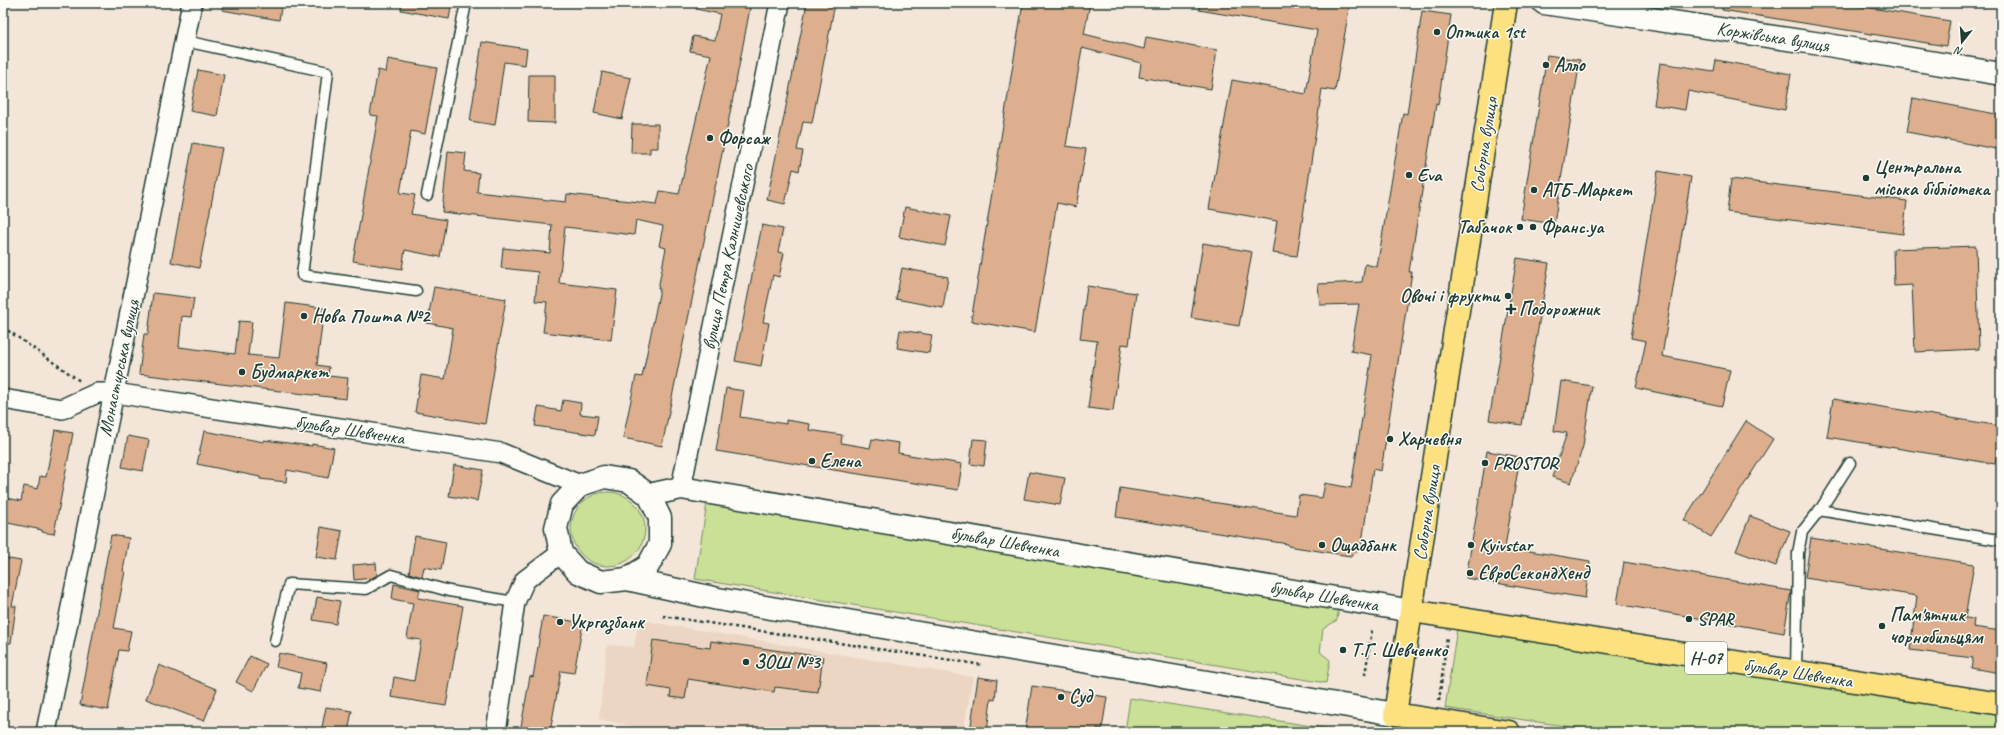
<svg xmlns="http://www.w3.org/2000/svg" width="2004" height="735" viewBox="0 0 2004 735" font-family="Caveat,sans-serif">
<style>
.built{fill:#ecd5c2}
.green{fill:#cae096;stroke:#748e65}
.building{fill:#ddaf8e;stroke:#1f3d34}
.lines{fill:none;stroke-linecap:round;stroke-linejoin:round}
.lane-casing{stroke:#1f3d34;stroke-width:13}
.street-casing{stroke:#1f3d34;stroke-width:22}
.secondary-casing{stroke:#1f3d34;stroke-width:25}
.primary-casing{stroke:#1f3d34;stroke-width:25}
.path{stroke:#1f3d34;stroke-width:2.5;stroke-dasharray:3 3;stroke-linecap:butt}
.lane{stroke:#fdfcf7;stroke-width:10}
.street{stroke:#fdfcf7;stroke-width:19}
.secondary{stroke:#fdfcf7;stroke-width:22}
.primary{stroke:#fde080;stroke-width:22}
.poi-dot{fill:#1f3d34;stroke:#fdfcf7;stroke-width:1.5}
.labels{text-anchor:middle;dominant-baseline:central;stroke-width:3;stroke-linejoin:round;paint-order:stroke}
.shield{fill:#fdfcf7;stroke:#62766e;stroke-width:1}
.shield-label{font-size:18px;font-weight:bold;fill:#1f3d34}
.poi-label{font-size:19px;font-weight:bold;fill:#1f3d34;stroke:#fdfcf7;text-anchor:start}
.street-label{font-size:19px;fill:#1f3d34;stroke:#fdfcf7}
</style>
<rect width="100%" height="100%" fill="#f3e5d8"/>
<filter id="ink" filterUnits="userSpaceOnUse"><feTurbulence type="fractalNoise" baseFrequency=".025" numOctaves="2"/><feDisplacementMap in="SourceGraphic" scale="8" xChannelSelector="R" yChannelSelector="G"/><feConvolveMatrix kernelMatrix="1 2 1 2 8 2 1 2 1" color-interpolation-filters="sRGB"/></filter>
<g filter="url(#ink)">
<path class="built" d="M639 620 973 677 963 732H658L599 719 607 645 634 647Z"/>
<path class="green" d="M571 529a37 37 0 1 1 74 0a37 37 0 1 1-74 0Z
M707 503 1339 607 1337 620 1323 629 1320 652 1330 660 1326 683 695 579Z
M1457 628 2001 710V732H1604L1445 708Z
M1130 698 1344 731V732H1125Z"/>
<path class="building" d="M223 3H282L279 20 222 10Z
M402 3H452L449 19 401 10Z
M696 3H751L726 134 662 446 623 438 636 376 642 377 660 289H658L666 248 659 246 663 226 636 220 634 235 565 227 559 283 617 290 611 340 543 332 547 302 535 301 538 272 501 268 503 248 550 253 552 225 442 212 448 151 466 153 464 171 479 173 477 192 566 202 567 194 657 204 660 191 679 194 711 55 690 51 693 36 715 40 720 14 696 9Z
M807 3H835L812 123 803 122 797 150 803 151 799 171 793 169 785 204 767 200Z
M1023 3H1090L1084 34 1144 49 1146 37 1217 50 1211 89 1139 77 1141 63 1082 48 1066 146 1086 149 1076 207 1057 203 1035 332 971 321Z
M1200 3H1350L1335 91 1322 89 1297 256 1272 253 1277 221 1209 209 1232 80 1306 94 1317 30 1199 10Z
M1723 3H1841L1950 21 1946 46 1722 10Z
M1422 11 1451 15 1438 105 1436 104 1409 272H1412L1381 471 1373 469 1361 549 1350 556 1288 546V544L1116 517 1120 488 1296 515 1299 495 1322 498 1325 483 1351 488 1372 355 1351 351 1359 304 1320 305 1318 284 1362 282 1365 264 1377 267 1403 113 1407 114Z
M482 42 527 49 525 65 504 62 495 125 470 121Z
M1547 55 1580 60 1554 224 1521 219Z
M388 59 437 68 425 134 411 131 400 193 415 195 411 214 446 220 440 257 405 250 402 269 353 261 378 116 370 115 378 70 386 72Z
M1716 60 1791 74 1785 110 1688 91 1685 110 1654 105 1660 63 1714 71Z
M198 70 224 75 217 116 190 111Z
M602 72 631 78 622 119 594 113Z
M529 75H555V123L528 122Z
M1913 98 2001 115V150L1907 132Z
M632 124H658V148H650V153H631Z
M193 143 222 148 199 268 171 262Z
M1658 171 1691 177 1662 356 1730 370 1722 406 1636 388 1646 341 1631 338Z
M1731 179 1907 201 1903 234 1727 212Z
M905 207 951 216 945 246 899 237Z
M762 225 783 229 778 252 784 253 779 277 773 275 763 322 769 323 761 366 735 361Z
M1203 243 1252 252 1239 326 1191 318Z
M1976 246 1979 349 1915 352 1912 285 1894 286 1893 249Z
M1517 258 1549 263 1522 425 1489 420Z
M902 268 948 277 943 308 896 299Z
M1087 286 1136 293 1129 345 1122 344 1113 411 1088 408 1097 341 1080 339Z
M434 287 506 299 485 424 415 412 421 375 445 379 453 328 427 323Z
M153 293 194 298 191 317 182 316 179 347 235 354 239 321 252 322 248 355 279 358 286 303 324 308 317 365 329 367 328 376 348 378 346 399 139 374 144 334H148Z
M900 330 932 335 929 353 897 348Z
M1561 381 1592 386 1583 446 1571 483 1552 477 1567 433 1554 431Z
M726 388 744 391 740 417 786 424V420L810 424 809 430 842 435 841 443 870 448 872 439 899 443 898 453 962 464 958 490 716 451Z
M1833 399 2001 426 1995 464 1827 437Z
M563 400 581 403 580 414 598 416 595 435 535 426 538 407 561 411Z
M1746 421 1773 439 1711 537 1684 520Z
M55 430 73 433 54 534 42 532V530L3 522V497L21 501 24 486 38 489 40 476 46 477Z
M204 431 264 442V440L312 446V444L334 448 328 478 287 470 286 482 260 479V477L197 464Z
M128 436 149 440 143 471 122 467Z
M973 439 987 440 984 466 970 464Z
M1487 451 1520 457 1505 547 1590 561 1585 598 1466 578Z
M454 465 483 470 477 501 449 496Z
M1029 472 1065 478 1060 505 1024 499Z
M1750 516 1790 531 1776 566 1736 551Z
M321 527 342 531 337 560 316 557Z
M111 535 129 538 123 571H125L114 628 131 631 127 651 119 650 108 710 80 705Z
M415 536 446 542 441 570 424 567 422 577 409 573Z
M1811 538 1974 564 1965 618 1974 619 1973 627 2001 631V673L1971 668 1973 658 1910 650 1917 596 1805 578Z
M3 558 21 561 12 606H16L11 643H3Z
M1624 562 1791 591 1784 633 1617 604Z
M376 563 377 575 372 578 354 580 353 565Z
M394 584 420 590 418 598 463 606 446 706 391 697 394 677 414 681 421 640 407 638 413 603 392 599Z
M317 597 340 601 336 624 313 620Z
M543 616 583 623 574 673 561 671 550 732H520L530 676 533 677Z
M653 640 710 648 711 641 823 657 818 692 775 687 774 692 688 679 685 699 670 697 671 690 647 686Z
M279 653 327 663 321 692 298 688 301 673 276 667Z
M250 656 267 664 253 691 236 682Z
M159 665 217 689 204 721 146 699Z
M978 677 997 680 995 700 991 699 987 732H970Z
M1032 686 1107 697 1102 729 1097 728V732H1025Z
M326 707 352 711 348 732H321Z"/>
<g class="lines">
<g class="lane-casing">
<path id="lane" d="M185 41 328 72 302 275 416 291
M427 195 466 3
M1819 510 1998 540
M275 641 289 584 366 589 391 575 449 591 515 602
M1796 673 1798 553 1802 532 1822 507 1850 463"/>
</g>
<g class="street-casing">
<path id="street" d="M3 399 62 409 97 393H115L501 453 580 485
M681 488 780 3
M46 732 192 3
M496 732 515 602 525 580 561 553"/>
</g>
<g class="secondary-casing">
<path id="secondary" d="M1544 3 1828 45 2001 74
M649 495 681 488 1412 611
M627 579 648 566 660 544V518L649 495 629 481 604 477 580 485 562 504 556 528 561 553 578 572 601 582 627 579 718 599 1395 714"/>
</g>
<g class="primary-casing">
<path id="primary" d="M1506 3 1395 714 1509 732
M1412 611 2001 704"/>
</g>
<path class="path" d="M3 327 80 381
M663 616 983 665
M1365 675 1372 630
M1439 701 1447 636"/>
<use href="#lane" class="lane"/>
<use href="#street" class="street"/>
<use href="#secondary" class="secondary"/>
<use href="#primary" class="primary"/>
</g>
</g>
<g class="poi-dot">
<circle cx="1437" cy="32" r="4"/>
<circle cx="1546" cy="65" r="4"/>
<circle cx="710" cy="138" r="4"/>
<circle cx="1409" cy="175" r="4"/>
<circle cx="1866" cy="178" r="4"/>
<circle cx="1534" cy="190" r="4"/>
<circle cx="1520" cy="227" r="4"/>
<circle cx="1533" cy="227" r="4"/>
<circle cx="1508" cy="296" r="4"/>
<path d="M1509 303h4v4h4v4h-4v4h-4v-4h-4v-4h4z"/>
<circle cx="304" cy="316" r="4"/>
<circle cx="242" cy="372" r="4"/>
<circle cx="1390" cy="439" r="4"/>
<circle cx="812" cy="461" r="4"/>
<circle cx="1485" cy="463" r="4"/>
<circle cx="1322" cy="545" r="4"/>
<circle cx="1471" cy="545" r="4"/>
<circle cx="1470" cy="573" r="4"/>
<circle cx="1689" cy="619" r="4"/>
<circle cx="560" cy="622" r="4"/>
<circle cx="1882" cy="626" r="4"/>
<circle cx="1343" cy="650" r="4"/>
<circle cx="746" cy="662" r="4"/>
<circle cx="1061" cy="697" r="4"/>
</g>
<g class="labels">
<rect class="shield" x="1685" y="642" width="42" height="32" rx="3"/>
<g class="shield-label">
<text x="1706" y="658">Н-07</text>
</g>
<g class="poi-label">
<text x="1445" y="32">Оптика 1st</text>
<text x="1554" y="65">Алло</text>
<text x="718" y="138">Форсаж</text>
<text x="1874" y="167">Центральна<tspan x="1874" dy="22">міська бібліотека</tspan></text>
<text x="1417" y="175">Eva</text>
<text x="1542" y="190">АТБ-Маркет</text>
<text x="1512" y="227" text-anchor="end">Табачок</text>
<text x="1541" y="227">Франс.уа</text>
<text x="1500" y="296" text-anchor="end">Овочі і фрукти</text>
<text x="1519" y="309">Подорожник</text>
<text x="312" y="316">Нова Пошта №2</text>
<text x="250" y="372">Будмаркет</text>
<text x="1398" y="439">Харчевня</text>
<text x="820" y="461">Елена</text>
<text x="1493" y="463">PROSTOR</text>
<text x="1330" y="545">Ощадбанк</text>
<text x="1479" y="545">Kyivstar</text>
<text x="1478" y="573">ЄвроСекондХенд</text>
<text x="1890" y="615">Пам'ятник<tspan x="1890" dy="22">чорнобильцям</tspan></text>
<text x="1697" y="619">SPAR</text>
<text x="568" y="622">Укргазбанк</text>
<text x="1351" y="650">Т.Г. Шевченко</text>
<text x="754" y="662">ЗОШ №3</text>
<text x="1069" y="697">Суд</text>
</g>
<g class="street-label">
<text transform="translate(1773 37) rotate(9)">Коржівська вулиця</text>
<text transform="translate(1484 145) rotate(-81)">Соборна вулиця</text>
<text transform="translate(728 257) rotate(-78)">вулиця Петра Калнишевського</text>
<text transform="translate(119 368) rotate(-78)">Монастирська вулиця</text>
<text transform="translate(350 430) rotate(9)">бульвар Шевченка</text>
<text transform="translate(1427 513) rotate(-81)">Соборна вулиця</text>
<text transform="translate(1005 542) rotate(10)">бульвар Шевченка</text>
<text transform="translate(1324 596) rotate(10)">бульвар Шевченка</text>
<text transform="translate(1798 673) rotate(9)">бульвар Шевченка</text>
</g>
</g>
<rect width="2004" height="735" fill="none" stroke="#fdfcf7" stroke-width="16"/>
<rect x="8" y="8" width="1988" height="719" fill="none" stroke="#1f3d34" stroke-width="1.5" filter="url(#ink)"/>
<g transform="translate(1962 42) rotate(197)" stroke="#fdfcf7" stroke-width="3" paint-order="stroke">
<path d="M0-3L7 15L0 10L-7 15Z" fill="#1f3d34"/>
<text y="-6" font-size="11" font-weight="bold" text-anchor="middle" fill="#1f3d34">N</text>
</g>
</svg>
